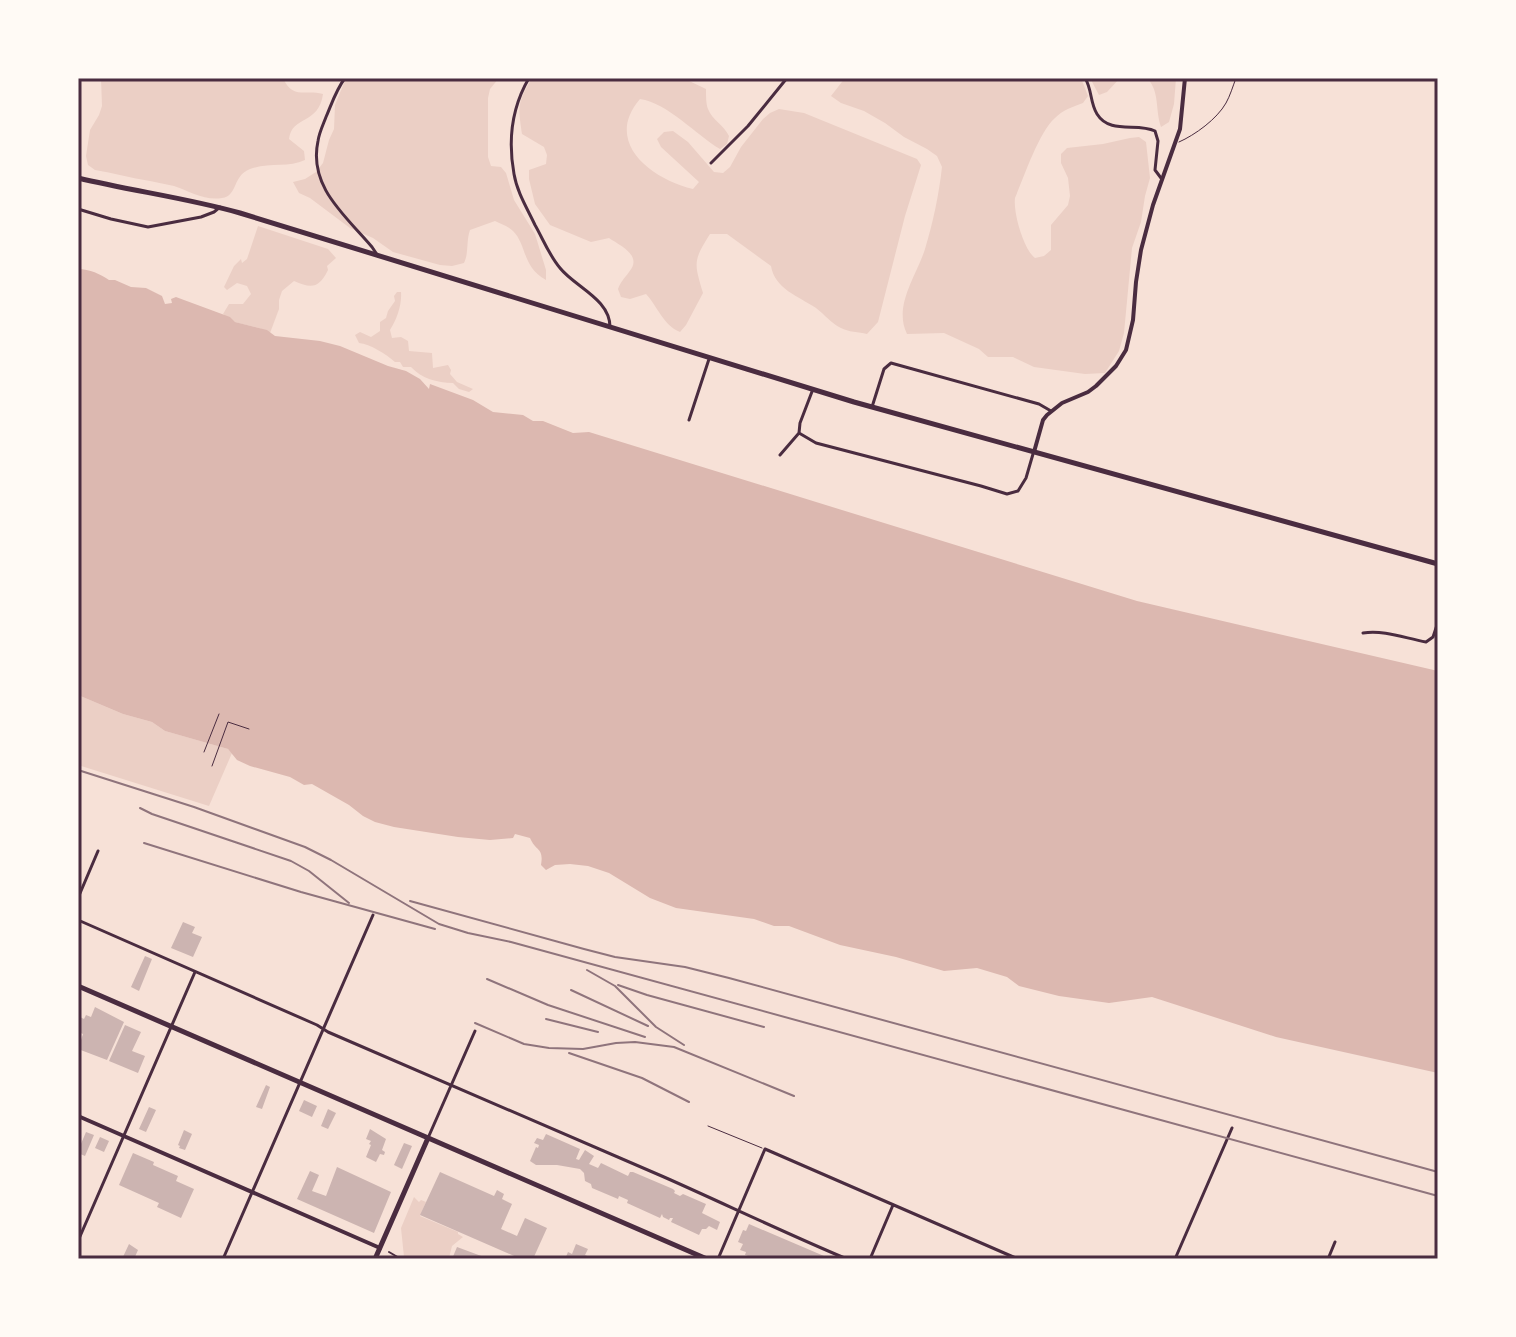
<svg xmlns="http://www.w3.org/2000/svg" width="1516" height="1337" viewBox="0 0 1516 1337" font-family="'Libre Baskerville',serif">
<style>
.green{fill:#ebcfc5}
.water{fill:#dcb8b0}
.building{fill:#ccb4b1}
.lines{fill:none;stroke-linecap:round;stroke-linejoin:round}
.path{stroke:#4a2c40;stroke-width:1}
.service{stroke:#4a2c40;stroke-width:1}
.pedestrian{stroke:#4a2c40;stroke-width:2}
.minor{stroke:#4a2c40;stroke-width:3}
.tertiary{stroke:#4a2c40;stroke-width:4}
.primary{stroke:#4a2c40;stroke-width:5}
.rail{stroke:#8f747c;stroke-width:2}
.neatline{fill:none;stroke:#4a2c40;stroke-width:3}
</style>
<rect width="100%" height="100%" fill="#f7e1d7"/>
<path class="green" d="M101 78H283C293 100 305 89 323 94 319 125 292 115 289 139L304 151 305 160C288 168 268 162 250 169 232 176 238 196 222 198 205 201 189 191 174 186 166 184 158 183 150 181 131 178 113 173 95 170L88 165 86 156 90 130 99 115 102 106Z
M346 78H499L490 89 488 98V157L491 166 501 167 506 173 514 200 535 234 546 270V280C522 267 527 245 513 231 508 226 501 224 495 221L470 230C466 241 469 253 464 263L452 266 440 265 393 252 373 238 350 228 310 198 299 193 293 182 305 179 316 172 323 163 329 140 334 129 335 105Z
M532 78H683L706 89C706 96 706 104 708 109 712 120 724 125 729 136L727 144 720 149C696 135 668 103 640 99 603 142 651 179 693 189L699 182 661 147 657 139 664 132 673 131 688 142 714 172 723 173 730 167 741 147 763 119 770 113 779 109 804 113 917 159 921 165 905 216 878 322 867 334C859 332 848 332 841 328 832 324 824 314 816 308 798 296 775 289 771 266L727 234H710C693 261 694 263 703 293L686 325 680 332C663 325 658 307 646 294L630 299 621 297 618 289C621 281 624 279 629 272 643 256 621 246 609 238L591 242 550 225 535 204 529 179V170L546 164 547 155 544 147 522 134C518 107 517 103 532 78Z
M845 78H1081L1088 96 1083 103C1072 107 1063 110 1055 118 1039 132 1024 177 1015 198 1013 213 1024 250 1035 258L1044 256 1051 250V225L1068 205 1070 196 1068 178 1061 163V154L1067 148 1103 144 1130 138 1139 137 1146 142 1150 178 1145 196 1141 222 1132 248 1124 333 1119 351 1105 373 1085 374 1034 367 1013 357H988L979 349 944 333 907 334C893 306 917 275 925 249 933 223 939 194 942 167L937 156 927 149 904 137 885 123 864 111 841 103 831 96Z
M1090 78H1120L1107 92 1099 95Z
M1147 78H1176L1174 104 1169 122 1161 127C1155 110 1160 91 1147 78Z
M258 226 328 249 336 258 327 266 328 270C319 288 312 289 294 281L282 291 279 300V309L270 333C259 326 247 326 235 322 230 321 227 317 223 314L229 304H243L251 294 247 286 237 283 227 290 224 287 234 266 241 259 242 263 247 259Z
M397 292H401C402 305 397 319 390 330L392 338 401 337 408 341 409 351 432 353 433 368 448 365 451 370 450 374 457 382 473 389 469 392 459 389 453 383C437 383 421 378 411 367H403L400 362H395C386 354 370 344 359 343L355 335 360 332 371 337 380 331V322L386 318 388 311 395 301 394 296Z
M78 695 123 714 152 722 165 731 228 749 232 753 209 806 78 765Z
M414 1197 419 1202 421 1200 426 1202 420 1216 458 1232V1234L463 1237 452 1246 449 1258 410 1259 404 1257 401 1228Z"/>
<path class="water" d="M78 269C90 269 100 274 109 280H115L131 287 146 288 162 296 165 304 172 303 171 299 176 297 184 300 230 317 235 322 267 330 275 336 320 341 340 346 388 366 406 371 420 379 429 389 430 384 473 400 493 412 523 415 533 421H543L573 433 589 432 1137 601 1438 671V1073L1276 1037 1152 997 1109 1003 1059 996 1019 986 1007 977 977 968 944 971 896 957 840 945 789 926H774L754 919 676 908 650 898 609 873 588 866 570 864 555 865 546 870 541 865C544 847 536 852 530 838L515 834 513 838 490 840 458 837 394 827 375 822 363 816 349 805 312 784 304 785 290 777 250 766 237 760 228 749 165 731 152 722 123 714 78 695Z"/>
<path class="building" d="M183 922 195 927 192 933 202 937 193 957 171 948Z
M145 956 152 959 139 991 131 987Z
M95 1007 124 1022 107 1060 78 1049 83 1034 78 1032V1023L80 1017 84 1019 86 1015 91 1017Z
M125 1025 141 1032 132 1051 145 1056 138 1073 109 1061Z
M266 1085 270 1087 262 1109 256 1107Z
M304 1100 317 1106 312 1117 299 1111Z
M149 1107 156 1110 146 1132 139 1129Z
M328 1109 336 1113 328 1129 321 1126Z
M370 1129 386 1139 382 1150 385 1152 384 1155 380 1154 376 1162 366 1157 371 1145 369 1144 371 1141 366 1139Z
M184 1130 192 1134 185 1150 179 1148 180 1146 178 1145Z
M86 1132 94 1135 85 1156 78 1153V1151Z
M546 1134 580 1149 576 1159 579 1160 585 1150 594 1156 589 1164 598 1168 601 1163 628 1176 630 1172H633L673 1189 675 1191 674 1193 680 1196 683 1194 706 1204 702 1213 720 1222 717 1230 709 1226 706 1229H702L699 1235 671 1222 673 1218H670L669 1220 663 1217 662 1214 660 1218 627 1203 628 1200 619 1196 618 1199 592 1188 591 1184 585 1181 584 1173 580 1169 557 1165H536L530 1161 536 1147 538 1148 539 1145 534 1143 537 1138 543 1140Z
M100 1137 109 1141 104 1152 95 1148Z
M404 1143 412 1146 402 1169 394 1165Z
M133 1153 154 1162 153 1165 178 1176 176 1181 194 1189 181 1218 157 1207 159 1203 119 1185Z
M337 1167 391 1192 374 1233 297 1199 310 1171 319 1175 312 1191 326 1196Z
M440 1172 494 1196 497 1190 504 1194 502 1199 512 1204 501 1229 517 1236 525 1218 547 1228 533 1259H521L420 1215Z
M749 1224 831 1259H746L748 1256 745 1255 746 1252 740 1250 743 1244 738 1242 743 1230 746 1231Z
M129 1244 138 1250 134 1259H122Z
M576 1244 588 1249 585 1255 594 1259H565L568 1252 572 1254Z
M457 1247 484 1257 483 1259H452Z"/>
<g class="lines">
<path class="path" d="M204 752 219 714
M212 766 228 722 249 729"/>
<path class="service" d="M1179 142C1195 135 1217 119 1226 103 1230 96 1233 86 1236 78
M708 1126 762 1148"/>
<path class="pedestrian" d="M389 1252 401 1259"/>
<path class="minor" d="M345 78C336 90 332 103 326 117 323 125 319 133 318 141 308 187 346 216 372 247L378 256
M529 78C512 107 508 141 514 174 517 192 527 208 535 225 543 239 549 255 560 268 575 287 610 299 610 327
M1085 78C1092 89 1090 103 1097 114 1110 135 1137 122 1155 131L1158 141 1155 170 1161 178
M711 163 748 126 787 78
M78 209 111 219 148 227 201 217 214 212 220 207
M813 389 800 423 799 433 816 443 981 486 1007 494 1018 491 1026 478 1033 454
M872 407 884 369 891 363 1039 404 1051 411
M689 420 709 359
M780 455 799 433
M1363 633C1385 630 1404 638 1426 642L1433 637 1438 622
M78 898 98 851
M78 920 317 1025 328 1032C440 1080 552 1128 664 1177 725 1204 785 1233 847 1259
M428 1138 475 1031
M78 1241 195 972
M223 1259 373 915
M718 1259 765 1149 1018 1259
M870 1259 893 1205
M1175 1259 1232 1128
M1328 1259 1335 1242"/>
<path class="tertiary" d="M1034 452 1043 420 1047 415 1062 403 1088 392 1096 386 1116 366 1126 350 1133 320 1136 282 1141 250 1153 205 1180 129 1185 78
M78 1116 380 1248"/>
<path class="primary" d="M78 178C132 191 187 198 240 213L854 402 1438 564
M78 986 707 1259
M375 1259 428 1138"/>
<path class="rail" d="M78 770 194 807 305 847 331 860 439 924 468 933 511 942 1438 1196
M140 808 152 814 291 861 309 871 349 903
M144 843 301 892 435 929
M410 901 584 949 615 957 685 967 729 978 1438 1172
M587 970 615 986 656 1027 684 1045
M487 979 548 1005 645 1037
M618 985 647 995 764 1027
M571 990 648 1026
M546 1019 598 1032
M475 1023 524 1044 549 1048 583 1049 616 1043 635 1042 674 1047 794 1096
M569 1053 642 1078 689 1102"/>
</g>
<rect width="1516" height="1337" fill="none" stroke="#fffaf5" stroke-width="160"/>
<rect x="80" y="80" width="1356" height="1177" class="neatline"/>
</svg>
